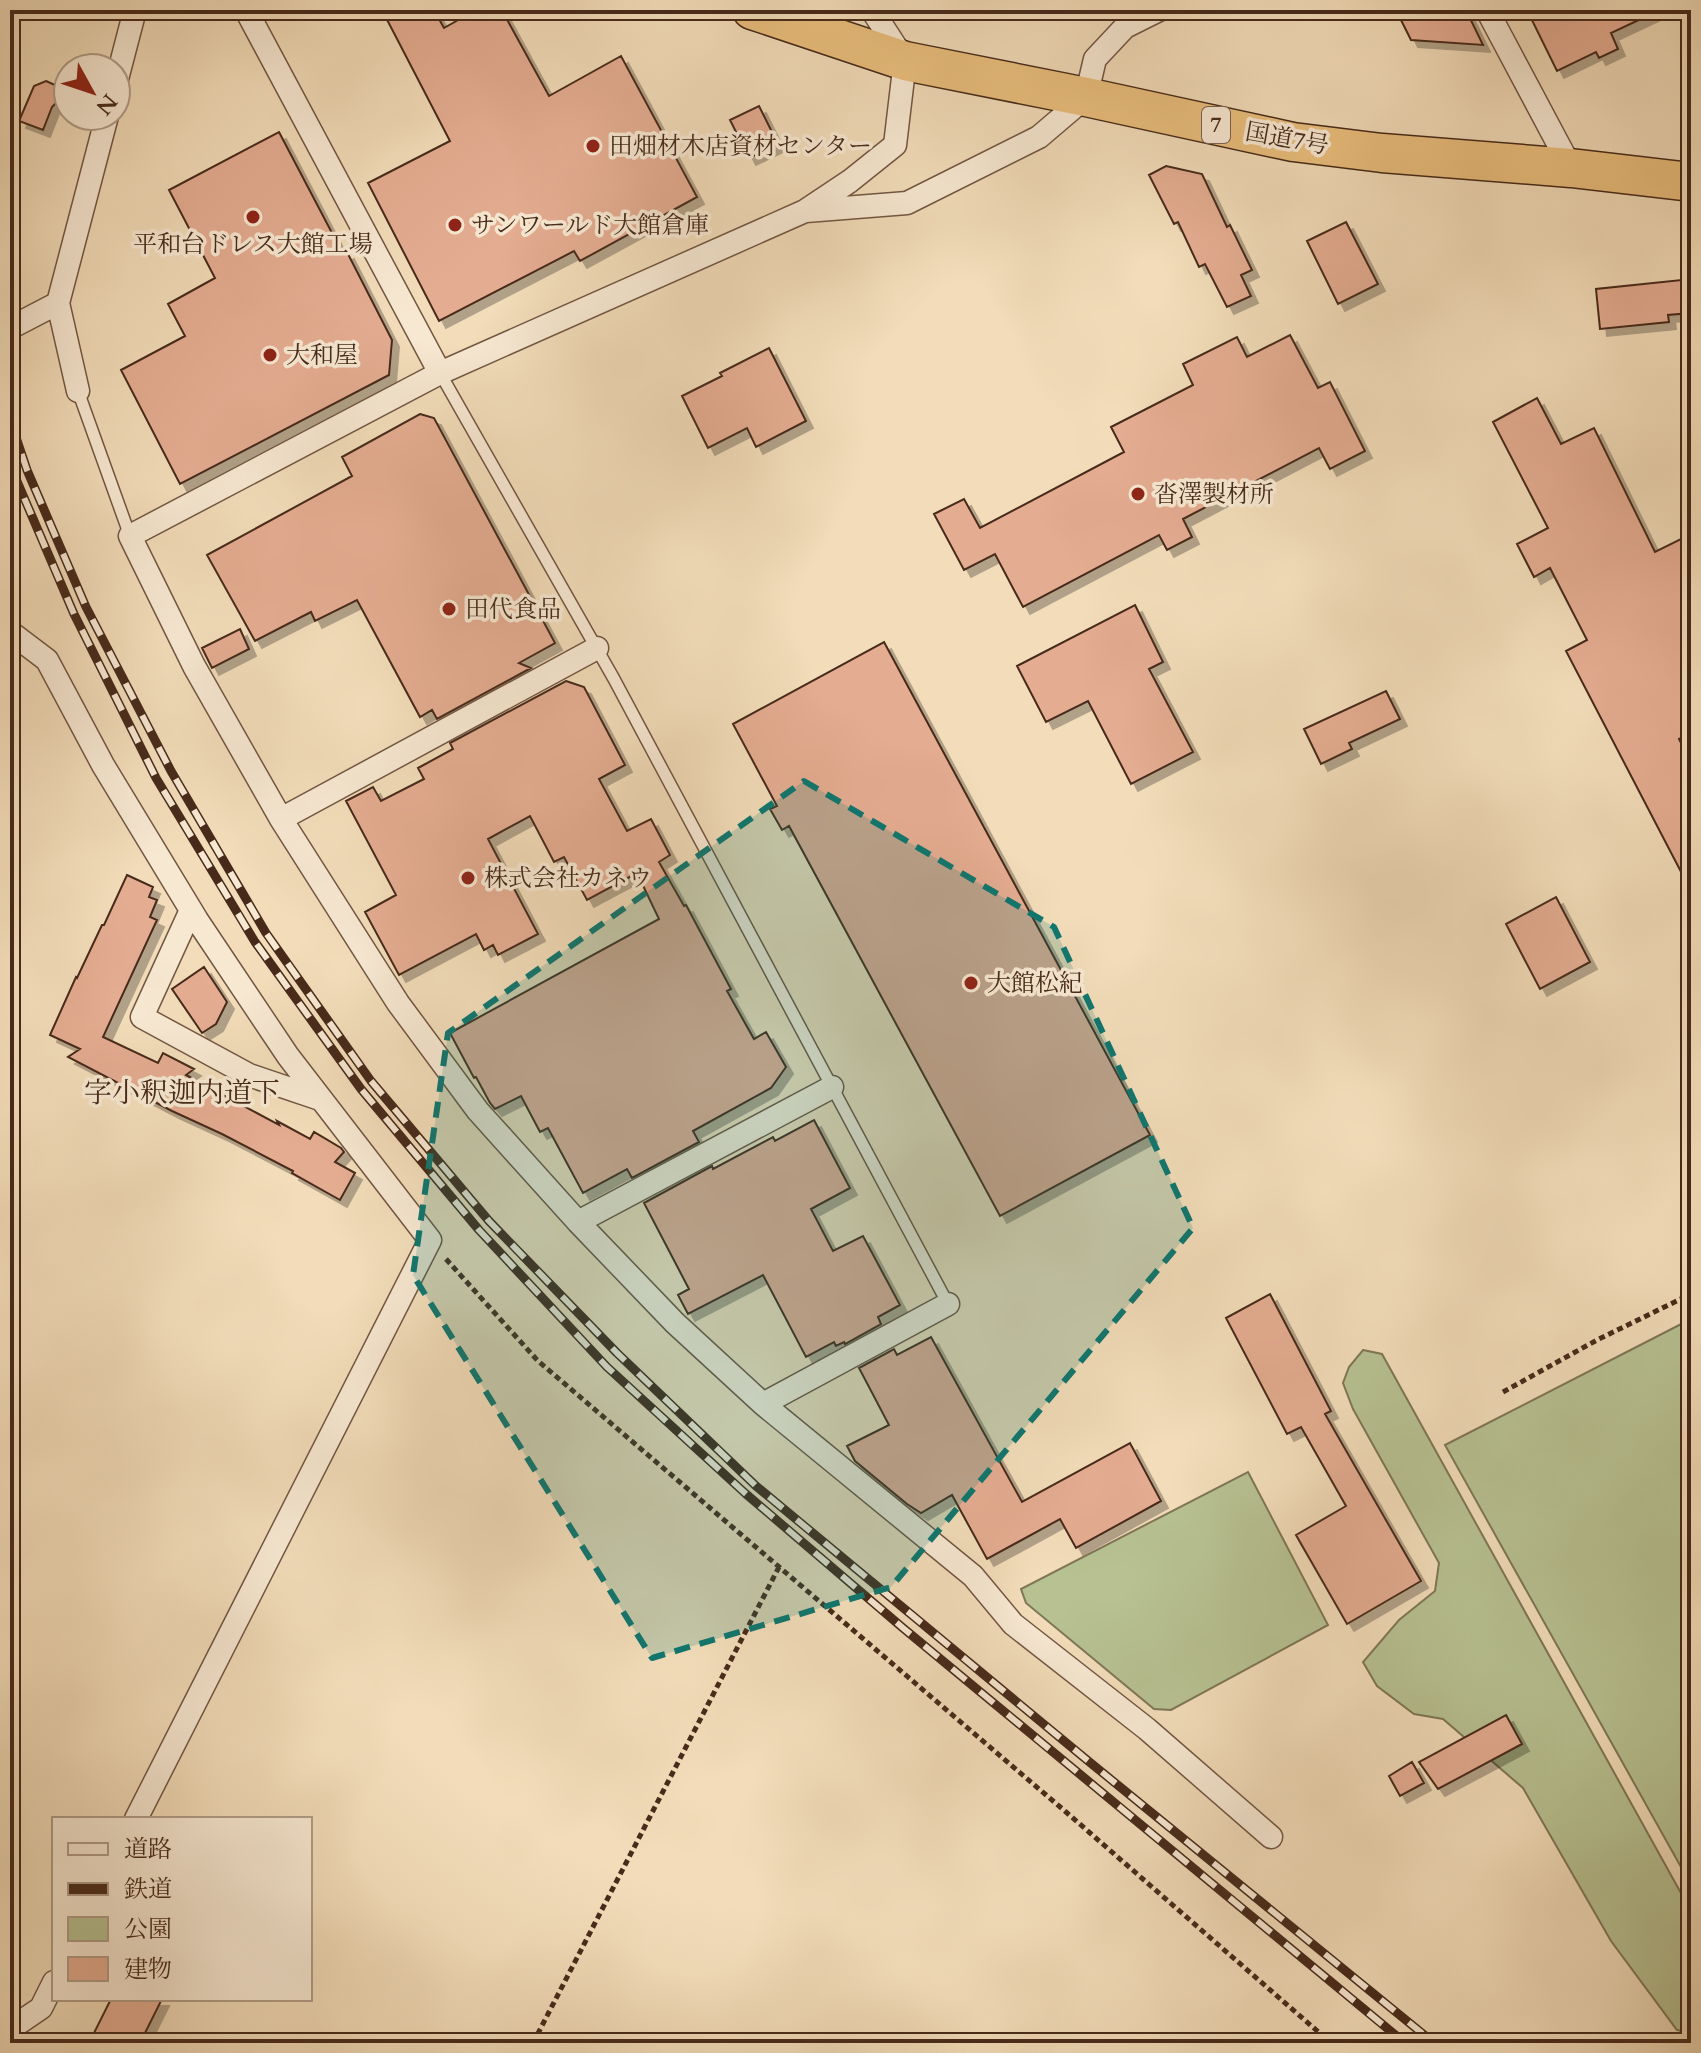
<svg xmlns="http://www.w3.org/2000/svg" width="1701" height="2053" viewBox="0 0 1701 2053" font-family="Cardo,'Noto Serif JP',serif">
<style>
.green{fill:#b7c192;stroke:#7f7656;stroke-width:2}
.building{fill:#e4ac91;stroke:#472a1a;stroke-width:2;filter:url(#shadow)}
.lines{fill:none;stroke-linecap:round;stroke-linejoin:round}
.lane-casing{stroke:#725642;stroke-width:14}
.street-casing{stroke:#725642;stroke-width:25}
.highway-casing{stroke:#472a1a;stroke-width:41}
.path{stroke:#472a1a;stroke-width:5;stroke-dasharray:6 4;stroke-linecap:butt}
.lane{stroke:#f7e8d2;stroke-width:11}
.street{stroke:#f7e8d2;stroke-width:22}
.highway{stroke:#e9be7c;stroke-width:38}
.rail-casing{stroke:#472a1a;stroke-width:9}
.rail{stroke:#f7e8d2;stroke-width:6;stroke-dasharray:18;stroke-linecap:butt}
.marked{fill:#0f766e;fill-opacity:0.2;stroke:#0f766e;stroke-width:6;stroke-dasharray:16 10;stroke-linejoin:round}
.poi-dot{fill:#8f2418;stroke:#f7e8d2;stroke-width:3}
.labels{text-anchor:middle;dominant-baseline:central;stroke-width:7;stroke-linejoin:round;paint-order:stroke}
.shield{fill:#f7e8d2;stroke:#7c6351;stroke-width:2}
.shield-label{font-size:22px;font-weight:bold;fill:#472a1a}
.street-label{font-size:24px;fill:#472a1a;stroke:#f7e8d2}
.poi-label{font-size:24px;fill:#472a1a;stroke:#f7e8d2;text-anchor:start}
.quarter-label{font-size:28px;fill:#472a1a;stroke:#f7e8d2}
</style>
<defs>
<filter id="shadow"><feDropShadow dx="7" dy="7" stdDeviation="0" flood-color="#0004"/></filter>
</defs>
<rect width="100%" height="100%" fill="#f2dcb9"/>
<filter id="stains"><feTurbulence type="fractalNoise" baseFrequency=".0025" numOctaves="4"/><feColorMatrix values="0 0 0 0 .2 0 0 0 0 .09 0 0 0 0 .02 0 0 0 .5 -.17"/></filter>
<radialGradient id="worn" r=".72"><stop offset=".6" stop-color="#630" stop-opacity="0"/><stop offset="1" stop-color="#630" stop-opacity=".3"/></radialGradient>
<path class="green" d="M1691 1319V1885L1445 1445Z
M1363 1350 1382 1354 1687 1904 1691 1914V2033L1677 2030 1611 1941 1523 1788 1443 1719 1414 1714 1377 1686 1363 1662 1399 1620 1435 1591 1439 1563 1353 1409 1343 1383 1349 1367Z
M1248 1472 1328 1625 1171 1710 1154 1709 1026 1603 1021 1589Z"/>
<path class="building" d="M382 10H434L444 28 476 10H497L504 14 549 96 621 56 697 197 580 261 574 251 439 321 368 183 450 141Z
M1396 10H1466L1483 45 1411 40Z
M1527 10H1660L1611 33 1618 49 1599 58 1596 52 1557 71Z
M46 81 55 85 58 93 57 102 52 107 43 130 19 121 34 86Z
M759 106 778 144 749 158 730 120Z
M279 132 343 254 347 252 392 340 389 375 180 484 121 370 185 336 168 304 215 278 169 190Z
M1166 166 1202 174 1227 227 1230 225 1252 270 1241 275 1251 296 1227 307 1205 264 1199 267 1178 222 1174 224 1149 175Z
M1346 222 1378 284 1338 304 1307 241Z
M1691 279V313L1668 315 1669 322 1600 329 1596 289Z
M1290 335 1318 388 1330 382 1365 451 1330 469 1319 448 1183 519 1192 537 1167 550 1159 535 1023 607 995 554 964 570 934 514 964 499 980 528 1124 452 1111 427 1193 385 1183 364 1237 337 1247 357Z
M769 348 806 421 756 447 747 428 708 448 682 396 722 376 720 373Z
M1537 398 1561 444 1594 428 1655 552 1691 534V733L1679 739 1691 763V891L1566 651 1587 640 1550 568 1534 577 1517 544 1548 528 1493 422Z
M420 414 434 418 555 643 519 663 531 668 437 719 432 710 420 717 357 600 315 621 311 612 255 641 207 555 352 476 342 457Z
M1135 605 1163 662 1149 669 1193 752 1131 784 1088 701 1046 722 1017 666Z
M240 629 249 649 212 668 202 648Z
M884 642 1150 1135 1000 1216 789 826 782 830 770 809 777 806 733 724Z
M566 681 584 687 625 765 599 779 627 831 651 819 670 855 659 862 684 906 686 905 731 989 727 991 754 1039 766 1032 786 1067 771 1088 693 1131 699 1142 632 1178 627 1169 583 1193 548 1128 540 1132 521 1096 495 1109 490 1103 476 1077 474 1078 450 1033 659 919 637 873 587 900 564 857 554 862 530 816 488 839 538 934 498 955 493 945 484 950 476 934 399 975 365 912 396 895 346 801 373 787 381 801 424 779 418 768 453 749 450 743Z
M1386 691 1400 719 1349 743 1352 749 1321 764 1304 729Z
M127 875 153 887 149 897 157 900 150 917 157 920 103 1037 158 1063 163 1053 194 1069 186 1075 279 1125 277 1121 310 1139 314 1132 341 1148 344 1152 335 1162 355 1173 340 1200 292 1173 293 1171 222 1134 172 1111 68 1057 80 1049 50 1035 76 977 77 978 102 925H104Z
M1556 897 1590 962 1540 989 1506 924Z
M204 967 227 1002 216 1024 202 1033 172 989Z
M814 1120 850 1188 811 1209 833 1251 863 1236 900 1305 878 1317 881 1324 845 1344 844 1342 836 1346 834 1342 806 1357 763 1275 688 1314 678 1295 689 1289 644 1203 712 1166 713 1169 773 1137 775 1141Z
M1270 1294 1331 1411 1325 1414 1421 1581 1347 1624 1296 1535 1346 1506 1301 1427 1287 1434 1226 1318Z
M931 1337 1022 1502 1130 1443 1161 1501 1076 1548 1060 1519 987 1559 952 1495 921 1513 907 1504 855 1461 847 1446 889 1425 859 1368 894 1349 897 1355Z
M1506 1715 1522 1744 1438 1789 1419 1762Z
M1412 1762 1424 1783 1400 1796 1389 1776Z
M111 1999H162L140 2043H89Z"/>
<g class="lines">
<g class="lane-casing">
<path id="lane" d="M440 373 614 679 948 1304
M78 391 130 536"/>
</g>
<g class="street-casing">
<path id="street" d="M246 10 440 373
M872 10 905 61 895 145 850 181 805 211 440 373 130 536 194 666 281 819 398 1003 478 1111 578 1222 675 1323 763 1404 973 1576 1013 1624 1147 1729 1271 1837
M1487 10 1571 168
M116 83 135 10
M806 211 907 203 1039 137 1086 97 1095 59 1125 27 1159 10
M10 328 58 303
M78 391 58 303 107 116
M10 632 47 660 103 765 197 920 288 1056 430 1240 136 1819
M281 819 597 648
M191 910 142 1017 249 1075 320 1099
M578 1222 832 1087
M763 1404 948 1304
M10 2029 41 2008 54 1982"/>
</g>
<g class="highway-casing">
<path id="highway" d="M752 10 905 61 1086 97 1293 142 1382 153 1571 168 1691 182"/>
</g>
<path class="path" d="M446 1259 538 1361 1066 1812 1331 2043
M1503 1392 1597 1340 1691 1294
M533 2043 779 1567"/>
<use href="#lane" class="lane"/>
<use href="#street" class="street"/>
<use href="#highway" class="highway"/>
<g class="rail-casing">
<path id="rail" d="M10 420 27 470 86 607 171 771 266 933 371 1081 489 1221 617 1353 756 1486 1087 1760 1434 2043
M10 465 74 614 156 778 255 942 361 1089 479 1230 607 1367 746 1494 903 1628 1405 2043"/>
</g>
<use href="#rail" class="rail"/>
</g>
<path class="marked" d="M804 781 1054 927 1193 1228 891 1587 652 1658 413 1275 448 1033Z"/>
<g class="poi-dot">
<circle cx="593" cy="146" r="8"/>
<circle cx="253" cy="217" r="8"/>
<circle cx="455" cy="225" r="8"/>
<circle cx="270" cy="355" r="8"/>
<circle cx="1138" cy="494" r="8"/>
<circle cx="449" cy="609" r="8"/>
<circle cx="468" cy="878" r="8"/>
<circle cx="971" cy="983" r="8"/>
</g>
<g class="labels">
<rect class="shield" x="1202" y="107" width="28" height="36" rx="6"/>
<g class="shield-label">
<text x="1216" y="125">7</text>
</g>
<g class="street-label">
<text transform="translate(1287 139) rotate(10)">国道7号</text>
</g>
<g class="poi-label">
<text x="609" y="146">田畑材木店資材センター</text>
<text x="471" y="225">サンワールド大館倉庫</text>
<text x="253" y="244" text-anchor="middle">平和台ドレス大館工場</text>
<text x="286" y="355">大和屋</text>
<text x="1154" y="494">沓澤製材所</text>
<text x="465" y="609">田代食品</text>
<text x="484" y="878">株式会社カネウ</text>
<text x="987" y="983">大館松紀</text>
</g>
<g class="quarter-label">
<text x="182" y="1093">字小釈迦内道下</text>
</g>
</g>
<rect width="1701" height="2053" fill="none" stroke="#f2dcb9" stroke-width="40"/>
<rect x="12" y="12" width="1677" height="2029" fill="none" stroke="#472a1a" stroke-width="4"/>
<rect x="20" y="20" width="1661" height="2013" fill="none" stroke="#472a1a" stroke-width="2"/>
<rect x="52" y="1817" width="260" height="184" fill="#f7e8d2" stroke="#b19c88" stroke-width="2"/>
<rect x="68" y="1843" width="40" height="12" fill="#f7e8d2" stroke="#b19c88" stroke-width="2"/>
<text x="124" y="1857" font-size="24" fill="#472a1a">道路</text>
<rect x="68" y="1883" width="40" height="12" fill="#472a1a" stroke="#b19c88" stroke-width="2"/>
<text x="124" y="1897" font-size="24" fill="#472a1a">鉄道</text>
<rect x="68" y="1917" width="40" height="24" fill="#b7c192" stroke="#b19c88" stroke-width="2"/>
<text x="124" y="1937" font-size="24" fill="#472a1a">公園</text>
<rect x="68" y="1957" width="40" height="24" fill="#e4ac91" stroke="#b19c88" stroke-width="2"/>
<text x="124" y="1977" font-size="24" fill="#472a1a">建物</text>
<g transform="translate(92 92) rotate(130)"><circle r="38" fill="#f7e8d2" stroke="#b19c88" stroke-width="2"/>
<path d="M0-6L14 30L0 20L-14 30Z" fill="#8f2418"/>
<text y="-12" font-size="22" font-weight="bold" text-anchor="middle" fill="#472a1a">N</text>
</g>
<rect width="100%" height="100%" filter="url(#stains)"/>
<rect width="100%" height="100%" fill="url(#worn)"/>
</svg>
